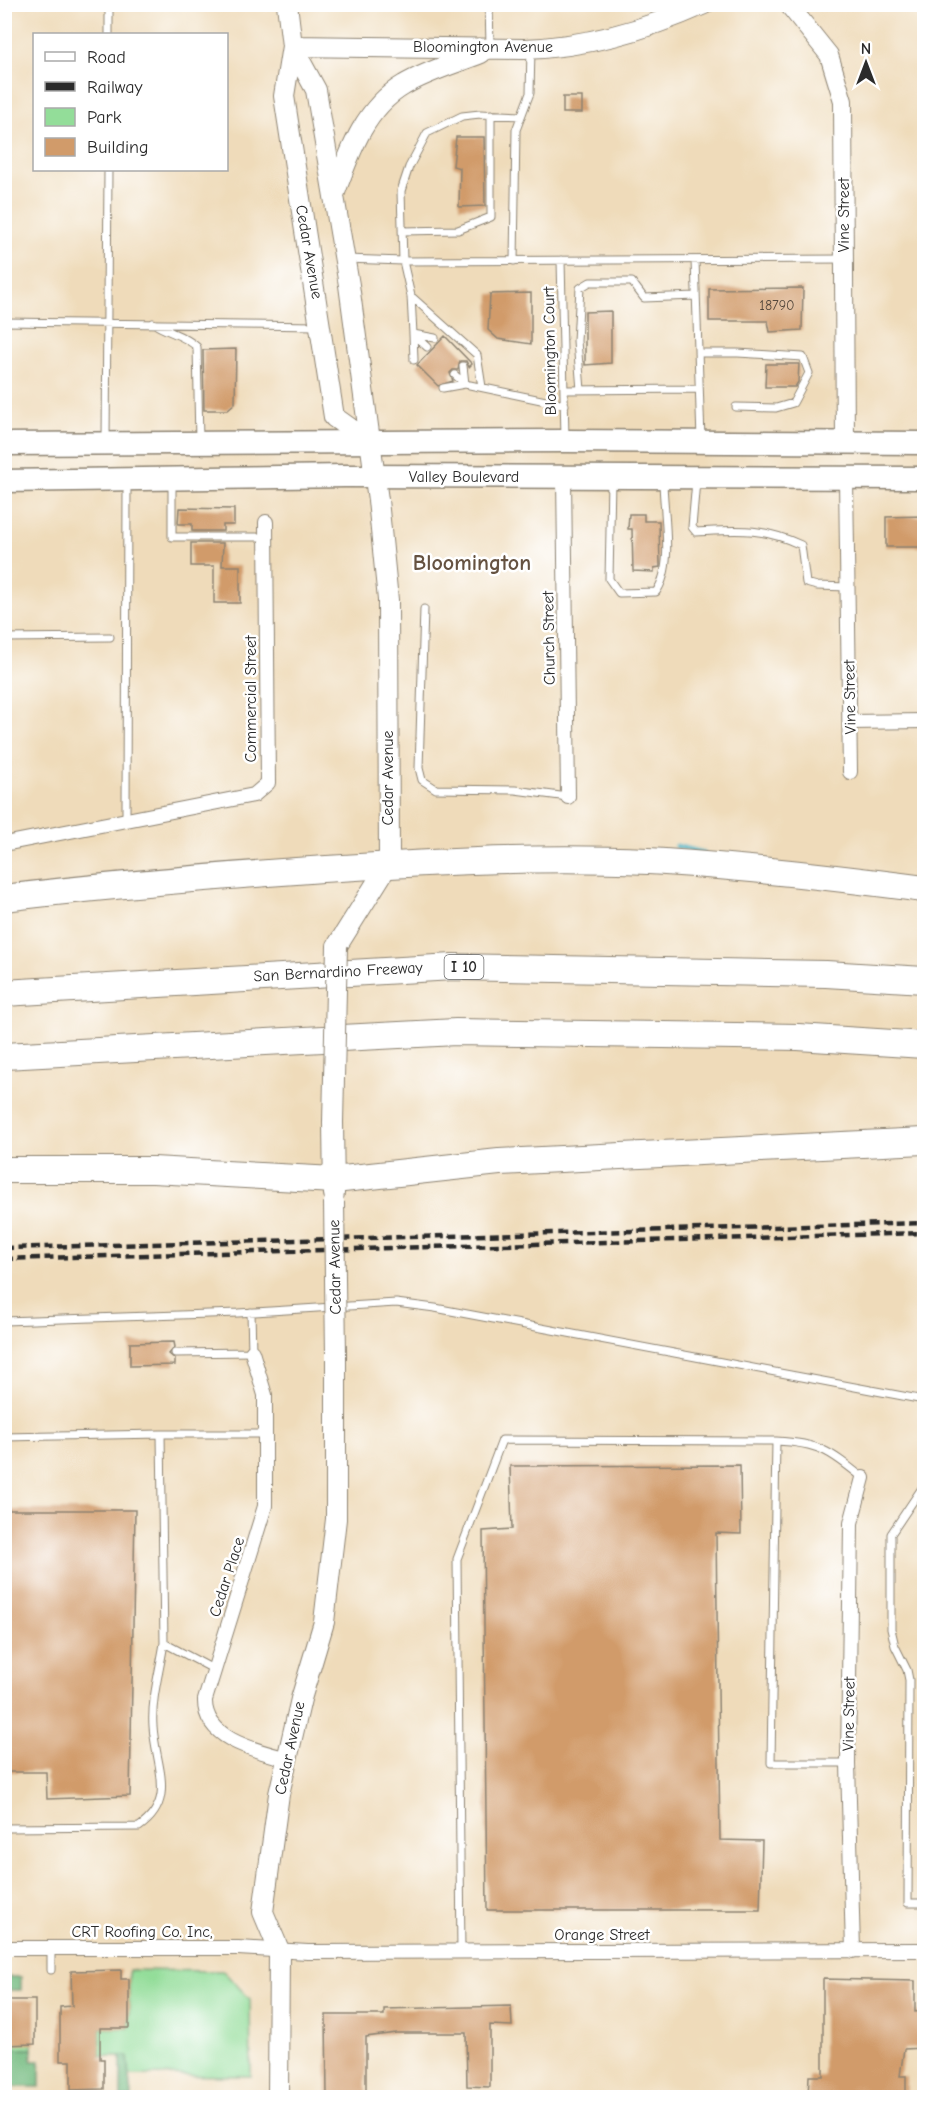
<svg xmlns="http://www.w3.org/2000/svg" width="929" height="2102" viewBox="0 0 929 2102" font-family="'Comic Neue',sans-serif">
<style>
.green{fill:#93dd99;stroke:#5f8462;stroke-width:1.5}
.forest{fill:#76bc81;stroke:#507456;stroke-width:1.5}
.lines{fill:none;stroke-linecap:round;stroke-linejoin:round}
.stream{stroke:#42b0c0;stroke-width:5}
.building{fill:#d19b6a}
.service-casing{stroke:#8d8372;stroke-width:9}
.minor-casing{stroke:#8d8372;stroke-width:16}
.tertiary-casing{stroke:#8d8372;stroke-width:20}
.secondary-casing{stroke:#8d8372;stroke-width:22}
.primary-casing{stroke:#8d8372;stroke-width:25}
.motorway-casing{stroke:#8d8372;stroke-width:28}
.service{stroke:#fff;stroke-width:7}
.minor{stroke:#fff;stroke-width:14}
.tertiary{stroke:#fff;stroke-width:18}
.secondary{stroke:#fff;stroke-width:20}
.primary{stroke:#fff;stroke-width:22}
.motorway{stroke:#fff;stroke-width:26}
.rail{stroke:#2b2b2b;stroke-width:4.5;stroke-dasharray:9 4.5;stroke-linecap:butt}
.secondary-bridge-casing{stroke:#8d8372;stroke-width:22;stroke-linecap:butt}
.secondary-bridge{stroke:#fff;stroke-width:20}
.labels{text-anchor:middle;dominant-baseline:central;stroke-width:5;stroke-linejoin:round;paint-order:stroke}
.number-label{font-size:14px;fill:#54473b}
.shield{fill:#fff;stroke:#6b6b6b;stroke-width:1.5}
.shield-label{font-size:15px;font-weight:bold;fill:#2b2b2b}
.street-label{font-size:16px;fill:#2b2b2b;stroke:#fff}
.district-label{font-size:22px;font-weight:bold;fill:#655241;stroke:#fff}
</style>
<rect width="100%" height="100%" fill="#fff"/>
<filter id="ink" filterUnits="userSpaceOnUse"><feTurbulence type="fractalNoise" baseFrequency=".0167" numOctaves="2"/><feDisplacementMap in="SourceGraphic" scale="12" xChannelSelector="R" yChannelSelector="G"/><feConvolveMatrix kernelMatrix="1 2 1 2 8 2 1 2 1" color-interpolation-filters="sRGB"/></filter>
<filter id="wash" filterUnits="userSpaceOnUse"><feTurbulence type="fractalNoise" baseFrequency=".008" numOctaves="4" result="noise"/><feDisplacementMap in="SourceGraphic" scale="24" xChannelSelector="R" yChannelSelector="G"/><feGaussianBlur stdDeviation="1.35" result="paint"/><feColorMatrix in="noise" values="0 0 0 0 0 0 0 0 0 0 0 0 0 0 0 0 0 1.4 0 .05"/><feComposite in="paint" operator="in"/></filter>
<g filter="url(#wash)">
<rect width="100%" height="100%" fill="#efdbba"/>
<path class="green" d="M129 1970 223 1971 250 1999 251 2076 128 2075V2056H100V2028H129Z
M32 2033V2049H9V2069H5L4 2045Z"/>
<path class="forest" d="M5 1977H21V1990H5Z
M9 2049H32V2061H40V2087H9Z
M121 2056H128L132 2097H121Z"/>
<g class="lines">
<path class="stream" d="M676 846 703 853"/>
</g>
<g id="blocks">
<path class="building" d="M563 97H582V113H563Z
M456 137H484L485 206 459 207 460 168 453 166Z
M803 288 802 330 770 332 768 321H709V289Z
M531 293V344L498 339 488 330 490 294Z
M611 311V363L585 365V312Z
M445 336 472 364 469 367 466 361H460L458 370H453L450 373 453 381 438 386 417 365Z
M236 349 235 403 227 410H204L203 350Z
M766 364H799L798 382 795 387H765Z
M179 508 234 509V525H223V531H192V524H178Z
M629 514H644V521H659L660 567 654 568V572L633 571 632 529H628Z
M924 516V547H886V517Z
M191 543H223L222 566H240V603H214V566H191Z
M174 1342 175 1347 169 1354 175 1359V1365L130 1366V1343Z
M740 1465 741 1534 716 1533 720 1840 762 1841 760 1910H487L483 1531 512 1529 510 1466Z
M4 1510H135L130 1796 47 1799 46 1772H4Z
M121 1970V1979H129V2028H100V2059H104V2089L71 2090V2061H60V2007L72 2006 71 1971Z
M823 1979 915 1981V2012L924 2011V2048L904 2049 900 2076H906V2097H808L809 2076H823Z
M4 2000H35V2044L4 2045Z
M511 2006 512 2026 490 2025V2087L467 2086 466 2033H396L366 2037V2097H327L326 2015H384V2009Z"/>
</g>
</g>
<g filter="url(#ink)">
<use href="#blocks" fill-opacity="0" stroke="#8d8372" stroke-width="1.5"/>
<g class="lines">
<g class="service-casing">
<path id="service" d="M489 4 490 46
M109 34V4
M402 231 458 230 491 217V114
M346 259 403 261 844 259
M561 260 565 438
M695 260 701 440
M514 261 516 130 530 93 531 50
M411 296 477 355 482 387
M4 322 317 326
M153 323C168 333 183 334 197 347L199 440
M427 347 413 334 411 296 403 261 401 191 409 167 427 133 462 116 480 114 520 116
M698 353H738L803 357 809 373 793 403 776 408 736 407
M414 360 413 334 435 338
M455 375 465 384 565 405
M443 388 465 384 463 366
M564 390 699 389
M581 390 577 341 580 288 590 282H632L644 298 696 296
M106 441 108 170
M611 480 609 579 619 593 656 592C675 566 663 512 663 480
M172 481V537H267
M696 481 692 527 696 532C737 530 762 527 801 545L806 583 817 586 848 587
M424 609 419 768 422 780 436 789 515 790 568 797
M4 638 110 637
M126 820 127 483
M4 1321 238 1313 396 1303 435 1308 924 1400
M175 1353 252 1352 251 1312
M4 1437 161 1434
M776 1441C819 1443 830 1451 863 1478
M924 1485 891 1534V1629L895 1646 907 1670 909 1680 908 1903H924
M164 1643 161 1434H265
M4 1828 139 1827C178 1800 155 1765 153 1726 151 1699 160 1670 164 1643L215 1670
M51 1948V1970
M461 1952 457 1559 502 1440 776 1441 771 1763H848"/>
</g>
<g class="minor-casing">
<path id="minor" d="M564 478 568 797
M846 478 850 772
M850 722 924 721
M4 844 254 795 268 783 266 522
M252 1352 265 1395V1506L205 1700C204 1740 258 1751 288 1759
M4 1948H238L308 1952 924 1950
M853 1951 848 1763 851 1523 863 1478"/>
</g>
<g class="tertiary-casing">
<path id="tertiary" d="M788 4 829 55 843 101 845 443"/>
</g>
<g class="secondary-casing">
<path id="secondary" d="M287 4 292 46 284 96 334 417 369 442
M292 46 316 90 349 285 378 500 388 600 389 863 337 946
M292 46 524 49C587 47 646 30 704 4
M334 195C349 154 364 108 404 85 427 71 456 63 481 53
M333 1122 334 1194
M278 2098 279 1950 263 1912 279 1794 301 1699 324 1622 336 1519V1355"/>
</g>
<g class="primary-casing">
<path id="primary" d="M4 444 566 441 924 443
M4 481 345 476 924 478"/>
</g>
<g class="motorway-casing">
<path id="motorway" d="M4 898C101 886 198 878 296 871 413 863 530 856 648 861 741 866 832 877 924 889
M4 993 453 967 826 974 924 980
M4 1056 456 1032 798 1037 924 1045
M4 1170H153L334 1180 499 1162 924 1141"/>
</g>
<use href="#service" class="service"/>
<use href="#minor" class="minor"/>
<use href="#tertiary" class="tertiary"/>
<use href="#secondary" class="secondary"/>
<use href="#primary" class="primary"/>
<use href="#motorway" class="motorway"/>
<path class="rail" d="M4 1248 924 1223
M4 1259 924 1233"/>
<g class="secondary-bridge-casing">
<path id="secondary-bridge" d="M333 1122 337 946
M334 1202 336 1355"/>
</g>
<use href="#secondary-bridge" class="secondary-bridge"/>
</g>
</g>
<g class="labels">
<g class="number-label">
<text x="777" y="305">18790</text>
</g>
<rect class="shield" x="444.5" y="955" width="39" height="24" rx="4.5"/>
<g class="shield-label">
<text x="464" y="967">I 10</text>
</g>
<g class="street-label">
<text x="483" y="47">Bloomington Avenue</text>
<text transform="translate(844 215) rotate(-90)">Vine Street</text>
<text transform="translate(309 252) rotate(80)">Cedar Avenue</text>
<text transform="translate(550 351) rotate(-91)">Bloomington Court</text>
<text x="464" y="477">Valley Boulevard</text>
<text transform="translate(549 638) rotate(-91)">Church Street</text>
<text transform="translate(850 697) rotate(-91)">Vine Street</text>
<text transform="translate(251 699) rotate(-90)">Commercial Street</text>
<text transform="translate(388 778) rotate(-90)">Cedar Avenue</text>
<text transform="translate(338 972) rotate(-3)">San Bernardino Freeway</text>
<text transform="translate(335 1267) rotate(-91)">Cedar Avenue</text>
<text transform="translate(227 1577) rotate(-72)">Cedar Place</text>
<text transform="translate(849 1714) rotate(-89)">Vine Street</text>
<text transform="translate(290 1748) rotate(-78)">Cedar Avenue</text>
<text x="142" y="1932">CRT Roofing Co. Inc,</text>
<text x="602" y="1935">Orange Street</text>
</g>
<g class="district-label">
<text x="472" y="563">Bloomington</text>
</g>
</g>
<rect width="929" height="2102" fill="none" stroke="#fff" stroke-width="24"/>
<rect x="33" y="33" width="195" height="138" fill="#ffffff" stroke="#aaaaaa" stroke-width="1.5"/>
<rect x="45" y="52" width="30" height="9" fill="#ffffff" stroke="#aaaaaa" stroke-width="1.5"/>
<text x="87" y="63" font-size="18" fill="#2b2b2b">Road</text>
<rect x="45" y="82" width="30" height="9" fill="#2b2b2b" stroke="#aaaaaa" stroke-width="1.5"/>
<text x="87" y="93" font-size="18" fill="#2b2b2b">Railway</text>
<rect x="45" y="108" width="30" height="18" fill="#93dd99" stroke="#aaaaaa" stroke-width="1.5"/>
<text x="87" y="123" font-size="18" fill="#2b2b2b">Park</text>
<rect x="45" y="138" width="30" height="18" fill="#d19b6a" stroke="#aaaaaa" stroke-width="1.5"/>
<text x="87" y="153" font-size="18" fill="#2b2b2b">Building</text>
<g transform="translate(866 63)" stroke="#ffffff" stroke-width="4.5" paint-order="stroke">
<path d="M0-4.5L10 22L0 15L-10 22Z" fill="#2b2b2b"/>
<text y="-9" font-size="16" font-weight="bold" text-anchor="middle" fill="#2b2b2b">N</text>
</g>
</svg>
